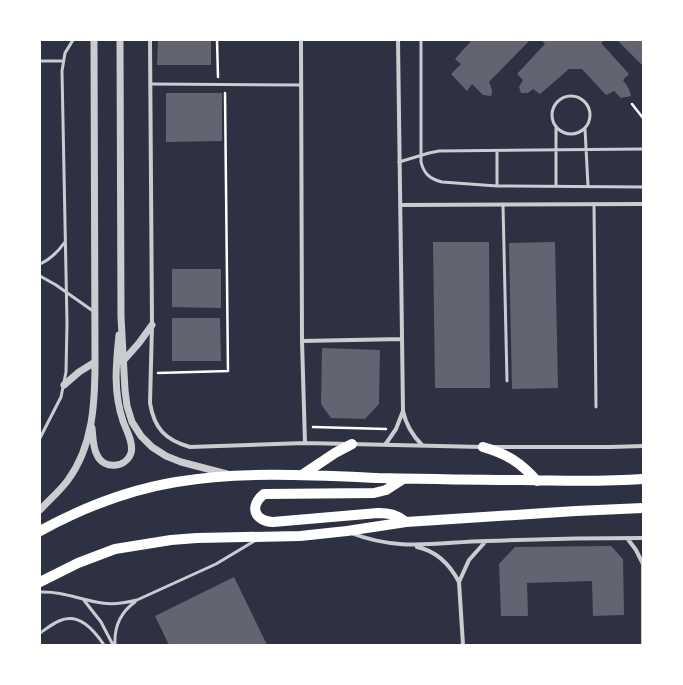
<svg xmlns="http://www.w3.org/2000/svg" width="683" height="685" viewBox="0 0 683 685" font-family="'PT Serif',serif">
<style>
.building{fill:#626471}
.lines{fill:none;stroke-linecap:round;stroke-linejoin:round}
.path{stroke:#fff;stroke-width:2.5}
.service{stroke:#caccd0;stroke-width:3}
.minor{stroke:#caccd0;stroke-width:4}
.tertiary{stroke:#caccd0;stroke-width:7}
.primary{stroke:#fff;stroke-width:10}
</style>
<rect width="100%" height="100%" fill="#2d3142"/>
<path class="building" d="M158 40H211V65H157Z
M472 40H530L489 82 492 90V93L491 96 483 95 472 84 467 91 451 74 461 64 455 59Z
M541 40H605L601 43 629 74 623 80 629 89 631 96 621 98 614 91 606 95 582 69H569L540 94 533 89 528 93H521L519 87 523 80 517 74 545 44Z
M617 40H643V66Z
M166 93H222V141L166 142Z
M433 242H489L490 388H435Z
M555 242 558 388 512 389 509 243Z
M172 269H221V308L172 307Z
M172 318H220L221 361H172Z
M322 348 380 350 379 404 365 419 331 418 321 404Z
M611 546 623 559 624 615 593 616 592 581 527 583 528 616H501L499 564 515 547Z
M234 577 267 645H169L155 616Z"/>
<g class="lines">
<path class="path" d="M217 40 218 77
M632 104 643 118
M158 373 228 371 225 93
M313 427 386 429"/>
<path class="service" d="M421 40V162C424 174 430 179 442 182L497 186 643 187
M40 61H63
M150 84 301 85
M552 115a19 19 0 1 1 38 0a19 19 0 1 1-38 0Z
M585 129 588 186
M399 162 429 153 439 151 643 149
M497 186V151
M556 186V126
M594 204 596 407
M503 205 507 381
M40 264C51 259 58 252 65 242
M40 276 56 285 93 311
M40 438 61 397 66 372 67 323 62 71 65 53 73 40
M40 592C63 591 80 600 102 603 114 605 125 603 137 600L216 564 256 540
M83 599 101 622 113 645
M40 633C46 629 52 624 59 621 79 612 94 630 104 645
M115 645C114 627 121 612 135 602"/>
<path class="minor" d="M150 40 152 325 150 403C154 428 165 440 190 447L305 443 483 447
M301 40 302 341 305 443
M398 40 403 411C406 425 412 435 422 445
M400 205 643 204
M302 341 402 339
M385 445 396 429 403 411
M493 447H610L643 446
M351 533C400 552 437 542 487 541 539 539 591 538 643 538
M627 538 636 550 643 564V645
M417 547C437 551 450 565 459 582
M463 645 459 582 469 560 486 541"/>
<path class="tertiary" d="M120 40 121 317 125 390 127 406 132 422 141 436 152 447 166 456 181 462 227 474
M124 360 139 343 152 325
M64 385 79 372 95 362
M92 428C93 437 93 448 97 455 104 470 126 468 131 453 134 443 126 430 123 421 113 392 116 364 119 335
M40 510C49 500 60 491 68 480 93 446 95 403 95 362L94 40"/>
<path class="primary" d="M483 447C507 454 520 462 537 481
M302 475 335 453 352 444
M403 479 386 490 374 493 264 494C249 506 254 521 273 522L378 513C390 513 397 515 406 522
M40 531C82 508 128 490 176 482 242 471 311 475 378 478 425 479 473 480 520 480 561 481 602 482 643 479
M40 582 78 563 115 549 171 540 197 538 300 536 347 531 406 522 576 511 643 508"/>
</g>
<rect width="683" height="685" fill="none" stroke="#ffffff" stroke-width="82"/>
</svg>
